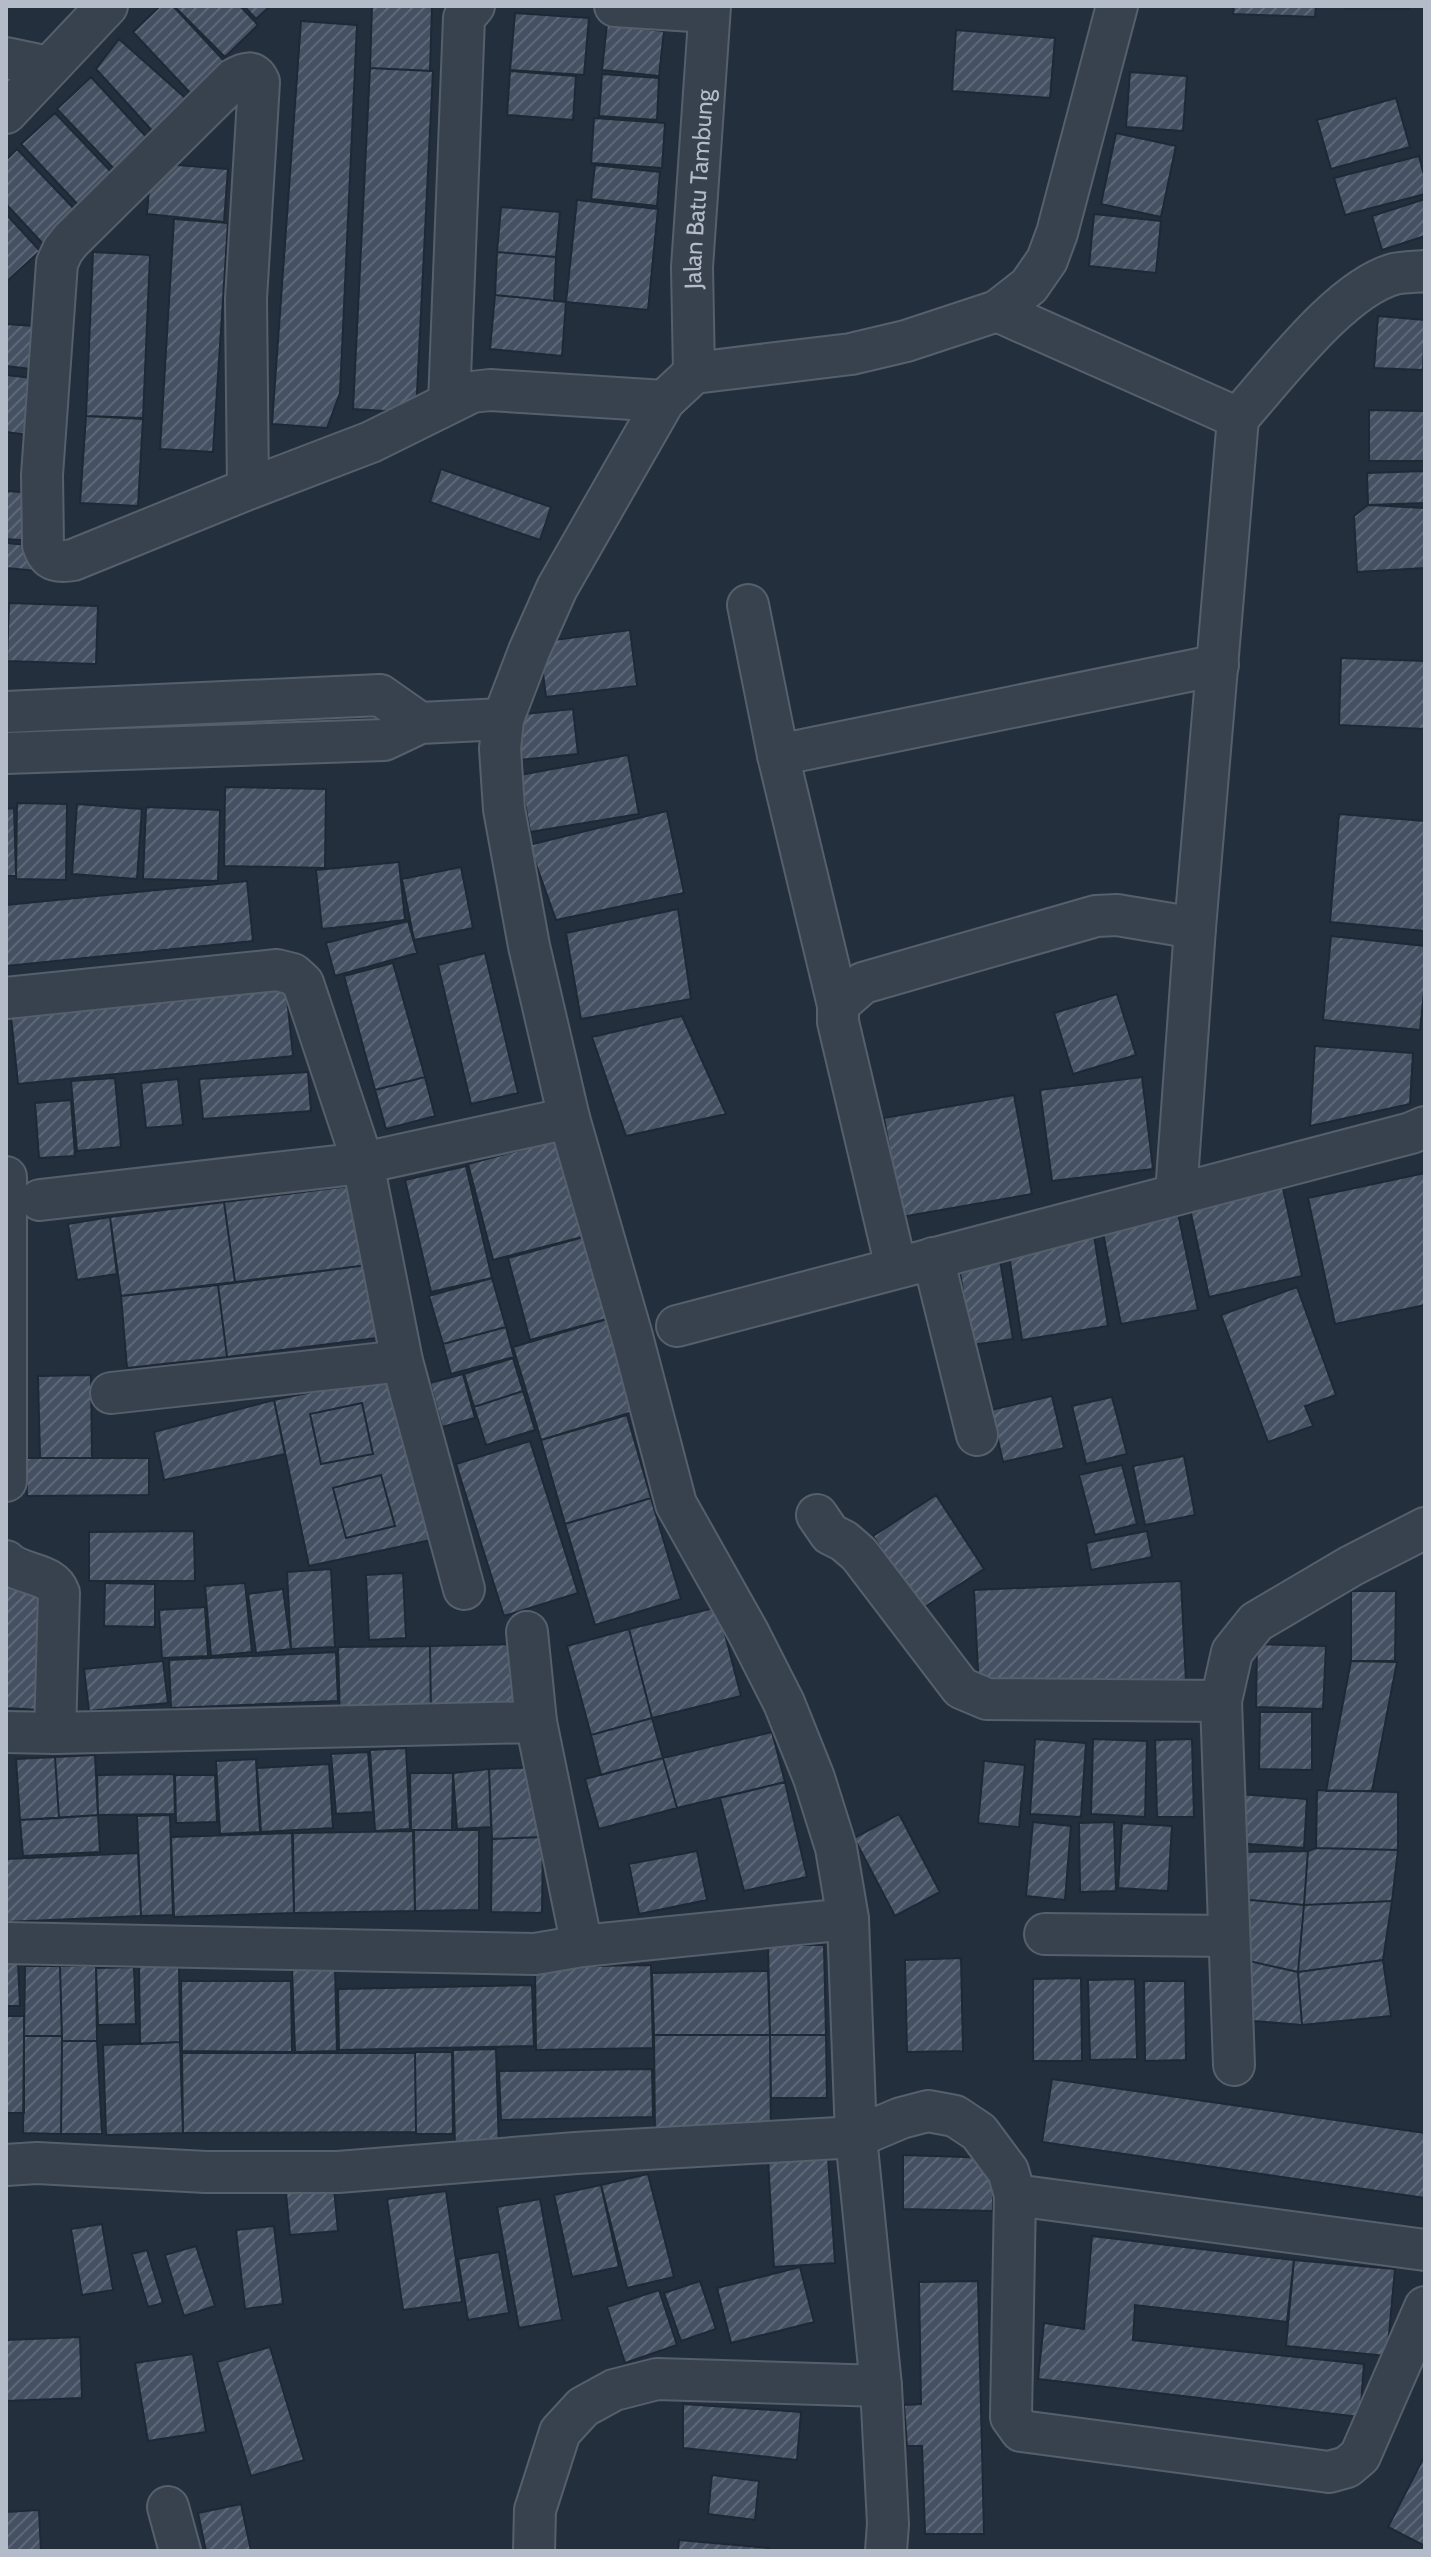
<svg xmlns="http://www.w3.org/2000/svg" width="1431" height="2557" viewBox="0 0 1431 2557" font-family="Cabin,sans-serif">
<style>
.building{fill:url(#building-hatch);stroke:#1f2835;stroke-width:2}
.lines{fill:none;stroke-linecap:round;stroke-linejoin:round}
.street-casing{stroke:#565f6c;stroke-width:44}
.street{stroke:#38414e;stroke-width:40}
.labels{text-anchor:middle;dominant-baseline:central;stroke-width:7;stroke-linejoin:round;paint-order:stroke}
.street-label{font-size:24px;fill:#b4bcc9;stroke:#1d2633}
</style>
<defs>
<pattern id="building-hatch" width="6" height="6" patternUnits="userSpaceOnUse" patternTransform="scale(2)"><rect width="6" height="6" fill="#455162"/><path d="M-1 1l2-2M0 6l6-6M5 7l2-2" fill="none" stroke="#5d6877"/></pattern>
</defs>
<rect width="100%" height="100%" fill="#242f3e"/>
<path class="building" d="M160 6H173L228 65 194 97 133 32Z
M174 6H240L258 25 225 57Z
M244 6H270L256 19Z
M372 6H432L430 71 370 68Z
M1234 6H1316L1315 17 1233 14Z
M1345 6H1409V9H1345Z
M515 13 589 18 584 75 510 70Z
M301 21 357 25 340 393 327 428 272 424Z
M607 24 664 31 659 76 602 70Z
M956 30 1055 38 1050 98 952 91Z
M119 39 191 103 156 135 96 69Z
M370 68 433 71 416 413 353 409Z
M510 71 576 76 573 120 507 115Z
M1130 72 1187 76 1183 131 1126 127Z
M602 74 659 78 657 120 599 116Z
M91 77 151 142 118 173 57 109Z
M1396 98 1410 147 1331 169 1317 120Z
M55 113 116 177 82 209 21 144Z
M594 118 665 123 662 168 591 163Z
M1116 133 1176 146 1161 217 1101 204Z
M17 149 79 214 45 246 6 204V160Z
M1419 156 1425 179V194L1345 215 1334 178Z
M151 163 228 169 224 222 147 214Z
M595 165 660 172 657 206 591 199Z
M1425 199V236L1382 250 1372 216Z
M577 200 658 209 648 310 566 302Z
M501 207 560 212 556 257 497 252Z
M6 214 40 251 6 282Z
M1094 214 1161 221 1156 273 1089 266Z
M174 219 228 223 213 452 160 449Z
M93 252 150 255 143 418 86 416Z
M497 252 556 257 554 301 495 295Z
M495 295 566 302 562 356 490 349Z
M1378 316 1425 320 1423 370 1374 368Z
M6 324 34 326 31 369 6 366Z
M6 375 42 379 36 436 6 432Z
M1369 410 1425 411V461H1369Z
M86 416 143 419 138 506 80 503Z
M441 469 551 507 540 540 430 502Z
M1425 471V503L1368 505 1367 473Z
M6 491 37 493 33 541 6 539Z
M1368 505 1425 508V568L1357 572 1354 516Z
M6 543 40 546 38 571 6 568Z
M9 603 98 606 96 664 7 661Z
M630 630 637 686 546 697 539 642Z
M1341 658 1425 661V729L1339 725Z
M573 709 578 754 519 760 515 715Z
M628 755 639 814 530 832 520 775Z
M225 787 326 789 325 868 224 866Z
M17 803 67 804 66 880 16 879Z
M77 804 142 809 137 879 72 874Z
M146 807 220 810 218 881 143 879Z
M14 808 16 876H6V809Z
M667 811 684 893 556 920 529 845Z
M1339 814 1425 821V931L1330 922Z
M399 862 405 920 322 929 316 870Z
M461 867 473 928 414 940 402 879Z
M247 881 253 941 6 966V905Z
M678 909 691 999 581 1019 566 933Z
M408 921 417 953 335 976 326 943Z
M1331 936 1425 946V983L1420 1030 1323 1020Z
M485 953 518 1093 471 1104 438 965Z
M393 963 425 1077 375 1090 344 976Z
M286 988 293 1056 18 1084 11 1016Z
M1117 994 1136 1055 1073 1074 1054 1013Z
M682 1016 726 1114 626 1136 592 1037Z
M1315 1046 1413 1053 1410 1104 1310 1126Z
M308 1072 311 1111 203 1119 199 1079Z
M425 1077 435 1116 386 1129 375 1090Z
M1142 1077 1153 1169 1052 1181 1040 1090Z
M115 1078 121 1147 77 1151 71 1081Z
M178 1079 183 1125 146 1128 141 1083Z
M1014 1095 1032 1194 901 1217 884 1118Z
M71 1100 75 1156 39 1158 35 1103Z
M573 1136 598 1233 493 1260 468 1164Z
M466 1166 492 1278 431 1292 405 1180Z
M1425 1173V1305L1335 1324 1308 1198Z
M1281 1179 1302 1276 1209 1297 1188 1200Z
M365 1184 375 1264 235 1282 224 1202Z
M224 1202 235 1282 121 1296 110 1217Z
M1177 1208 1198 1310 1121 1324 1101 1223Z
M110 1217 117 1274 77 1280 68 1224Z
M1093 1229 1108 1326 1022 1340 1007 1242Z
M598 1233 621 1315 530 1340 508 1258Z
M998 1248 1013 1339 972 1345 957 1255Z
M375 1264 385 1337 227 1357 218 1285Z
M492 1278 506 1327 443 1344 429 1296Z
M218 1285 227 1357 127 1368 121 1296Z
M1297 1287 1336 1395 1305 1406 1313 1426 1268 1442 1221 1315Z
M621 1315 649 1407 541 1440 513 1347Z
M506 1327 514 1357 451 1374 443 1344Z
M513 1358 523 1391 474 1407 464 1374Z
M396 1374 431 1540 309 1566 274 1400Z
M463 1374 475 1418 442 1427 430 1383Z
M91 1375 92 1458H40L38 1376Z
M523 1391 535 1430 486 1445 474 1407Z
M1052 1396 1064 1448 1003 1462 991 1410Z
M1112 1397 1127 1454 1086 1464 1072 1406Z
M274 1400 285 1454 164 1480 154 1432Z
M362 1403 373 1454 321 1464 310 1414Z
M627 1415 651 1498 565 1524 541 1440Z
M530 1441 578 1593 504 1616 456 1464Z
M1184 1456 1195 1515 1145 1525 1133 1466Z
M26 1458H149V1495L27 1496Z
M1122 1465 1137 1524 1095 1535 1079 1475Z
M381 1475 395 1526 346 1538 333 1488Z
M936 1495 984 1569 920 1610 873 1536Z
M651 1498 681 1599 595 1625 565 1524Z
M194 1531 195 1581H89V1532Z
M1147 1531 1152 1557 1091 1570 1086 1543Z
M331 1569 335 1647 291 1649 287 1572Z
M403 1573 406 1638 369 1640 366 1575Z
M1181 1581 1186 1682 979 1691 974 1590Z
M6 1583 44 1584 41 1710 6 1708Z
M105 1583 155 1584V1627L104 1626Z
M245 1583 252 1652 211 1656 205 1586Z
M283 1589 291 1649 256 1653 248 1594Z
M1351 1591H1396L1395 1661H1351Z
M205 1607 208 1656 162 1658 159 1610Z
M718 1607 741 1696 652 1718 629 1629Z
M629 1629 652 1718 591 1735 567 1646Z
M526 1644 528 1710 431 1712 430 1646Z
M1257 1644 1326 1646 1323 1709 1256 1707Z
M430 1646 431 1723 340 1724 338 1647Z
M336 1652 338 1701 171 1708 169 1660Z
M163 1661 168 1703 89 1711 84 1669Z
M1351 1661 1397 1662 1372 1791H1326Z
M1260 1712H1312V1770L1259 1769Z
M652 1718 663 1758 601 1775 591 1735Z
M772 1732 785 1782 677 1808 663 1758Z
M1035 1739 1086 1743 1081 1817 1030 1814Z
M1093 1739 1147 1741 1145 1817 1091 1814Z
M1192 1739 1194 1817H1157L1155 1740Z
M406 1748 410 1829 375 1831 370 1750Z
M368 1752 373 1812 336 1814 331 1754Z
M95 1755 98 1815 59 1818 55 1757Z
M55 1757 59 1818 20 1820 16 1759Z
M663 1758 677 1808 599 1829 585 1779Z
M256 1759 260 1832 220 1834 216 1761Z
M984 1761 1025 1765 1019 1827 978 1823Z
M329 1764 333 1828 261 1832 257 1768Z
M540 1767 543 1837 492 1839 489 1769Z
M489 1769 491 1827 457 1829 453 1773Z
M410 1773H453L452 1830H411Z
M174 1774 175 1814 98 1815 97 1775Z
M175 1775H215L217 1822 176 1823Z
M785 1782 807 1877 744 1891 720 1798Z
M1317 1790 1398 1792V1850L1316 1848Z
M1239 1794 1307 1799 1304 1848 1236 1843Z
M899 1814 940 1892 895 1916 854 1838Z
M98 1815 100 1852 23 1856 20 1820Z
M170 1815 173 1915 141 1916 137 1816Z
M1033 1822 1071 1826 1065 1900 1026 1896Z
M1114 1822 1116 1891 1080 1892 1079 1823Z
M1122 1823 1172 1826 1168 1891 1118 1888Z
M414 1830H479V1910L415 1911Z
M413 1831 415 1911 294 1913 293 1833Z
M292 1833 294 1913 174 1917 171 1837Z
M543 1837 542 1913 491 1912 492 1839Z
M1316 1848 1398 1850 1392 1901 1304 1905 1308 1851Z
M697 1851 707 1900 639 1914 629 1864Z
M1308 1851 1304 1905 1241 1899 1239 1852Z
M138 1853 141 1916 6 1922V1859Z
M1241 1899 1304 1905 1298 1972 1240 1959Z
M1392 1901 1383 1960 1298 1972 1304 1905Z
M768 1945H824L826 2035H770Z
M961 1958 963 2051 907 2052 905 1960Z
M1240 1959 1298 1972 1302 2025 1241 2020Z
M1383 1960 1391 2016 1302 2025 1298 1972Z
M18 1962 20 2006H6V1963Z
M96 1965 97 2041H62L60 1966Z
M139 1965H179L180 2042 140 2044Z
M651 1965 653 2048 536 2050 535 1967Z
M25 1966H60L62 2036H24Z
M335 1966 337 2051 295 2052 292 1968Z
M134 1967 136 2024 98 2025 96 1968Z
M768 1971 770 2035H654L652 1973Z
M1081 1978 1082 2061H1033V1979Z
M1135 1979 1137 2059 1090 2060 1088 1980Z
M181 1981H291L292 2052 182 2051Z
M1144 1981H1185L1186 2060 1145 2061Z
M532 1985 534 2046 339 2050 338 1989Z
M6 2016H24V2113H6Z
M654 2035H770L771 2139 655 2140Z
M770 2035H826L827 2098H771Z
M24 2036H62L61 2134 23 2133Z
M62 2041H97L102 2134H61Z
M180 2042 183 2133 106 2135 103 2045Z
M496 2049 499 2149 455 2150 453 2050Z
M415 2052H452L453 2134H416Z
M182 2053H415L416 2132 183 2133Z
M652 2069 653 2117 501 2120 499 2071Z
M1052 2079 1425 2133V2198L1042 2142Z
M903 2155 994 2158 993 2211 903 2209Z
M828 2156 835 2263 774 2267 768 2159Z
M648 2174 674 2277 627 2288 601 2185Z
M601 2185 619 2267 572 2277 554 2195Z
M334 2188 338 2231 290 2235 286 2193Z
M446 2191 462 2302 403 2310 387 2199Z
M540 2199 562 2320 519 2328 497 2207Z
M102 2224 113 2290 82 2295 71 2229Z
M274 2226 283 2304 245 2309 236 2230Z
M1092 2236 1294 2260 1287 2322 1135 2305 1133 2340 1364 2364 1360 2417 1038 2379 1044 2323 1084 2329Z
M196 2246 215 2306 184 2316 165 2255Z
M147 2250 163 2303 148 2307 132 2254Z
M499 2252 509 2313 468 2320 458 2259Z
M1294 2260 1395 2269 1387 2356 1286 2346Z
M800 2267 814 2322 731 2343 717 2288Z
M700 2281 716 2329 681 2341 664 2293Z
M978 2281 984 2534H925L922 2446H907L904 2405 921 2404 919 2282Z
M659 2290 677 2345 625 2363 607 2307Z
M80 2337 82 2398 6 2401V2340Z
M270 2347 304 2460 251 2476 217 2362Z
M193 2354 206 2432 148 2441 135 2363Z
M683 2404 801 2412 797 2460 683 2448Z
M1425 2455V2546L1388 2527Z
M712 2475 759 2481 755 2520 708 2514Z
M241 2504 251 2551H206L198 2513Z
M39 2510 41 2551H6V2512Z
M679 2540 769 2548V2551H678Z"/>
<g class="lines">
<g class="street-casing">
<g id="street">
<path d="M615 6 709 12"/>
<path d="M6 58 49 67"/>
<path d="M6 113 107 6"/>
<path d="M997 311 1238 418C1276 376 1340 289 1394 274 1403 272 1415 272 1425 271"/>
<path id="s1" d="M694 373 692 267 710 6"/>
<path d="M449 403 464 18 474 6"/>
<path d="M248 489 246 299 259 82C254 69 244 73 234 79L71 240 63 250 57 263 42 475 43 545C48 561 57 563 73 560L248 489 371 442 472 392 490 390 664 401"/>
<path d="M748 605 778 755 838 1005"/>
<path d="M6 712 380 695 420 723"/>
<path d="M6 753 384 740 420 723 503 719"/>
<path d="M778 755 1218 665"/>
<path d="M6 998 277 970 293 974 303 983 363 1163 402 1361 464 1589"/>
<path d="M6 1177V1481"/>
<path d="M1176 1194 1195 928 1238 418"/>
<path d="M40 1200 363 1163 569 1118"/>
<path d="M933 1258 977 1435"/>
<path d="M896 1267 838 1022V1005L863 983 1096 916 1117 915 1195 928"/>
<path d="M677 1326 1411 1133 1425 1127"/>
<path d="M111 1393 402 1361"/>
<path d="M817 1515 830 1534 844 1541 859 1554 961 1688 987 1699 1221 1701"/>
<path d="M6 1561C21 1576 52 1572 59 1593L55 1733"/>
<path d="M527 1632 536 1722 582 1946"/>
<path d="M6 1732 55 1733 536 1722"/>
<path d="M1045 1934 1229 1936"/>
<path d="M6 1943 535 1954 582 1946 848 1919"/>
<path d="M1234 2065 1221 1701 1232 1652 1256 1622 1351 1566 1425 1528"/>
<path d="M6 2165 37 2163 206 2172H338L576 2153 856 2137 901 2118 928 2111 955 2116 979 2132 1008 2171 1015 2195 1011 2417 1021 2431 1329 2472 1347 2467 1360 2456 1425 2307"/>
<path d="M1015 2195 1425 2250"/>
<path d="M168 2507 180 2551"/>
<path d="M534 2551 535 2510 560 2432 583 2407 614 2390 657 2379 881 2386"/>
<path d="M886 2551 888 2524 881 2386 856 2137 848 1919 836 1848 814 1778 784 1703 748 1632 676 1504 632 1336 569 1118 529 946 504 809 500 749 503 719 529 651 557 588 664 401 694 373 851 354 906 341 997 311 1029 286 1047 260 1057 233 1117 6"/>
</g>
</g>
<use href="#street" class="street"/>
</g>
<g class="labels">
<g class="street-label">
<text stroke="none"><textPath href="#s1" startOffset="184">Jalan Batu Tambung</textPath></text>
</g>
</g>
<rect width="1431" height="2557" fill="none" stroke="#b4bcc9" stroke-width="16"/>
</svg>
